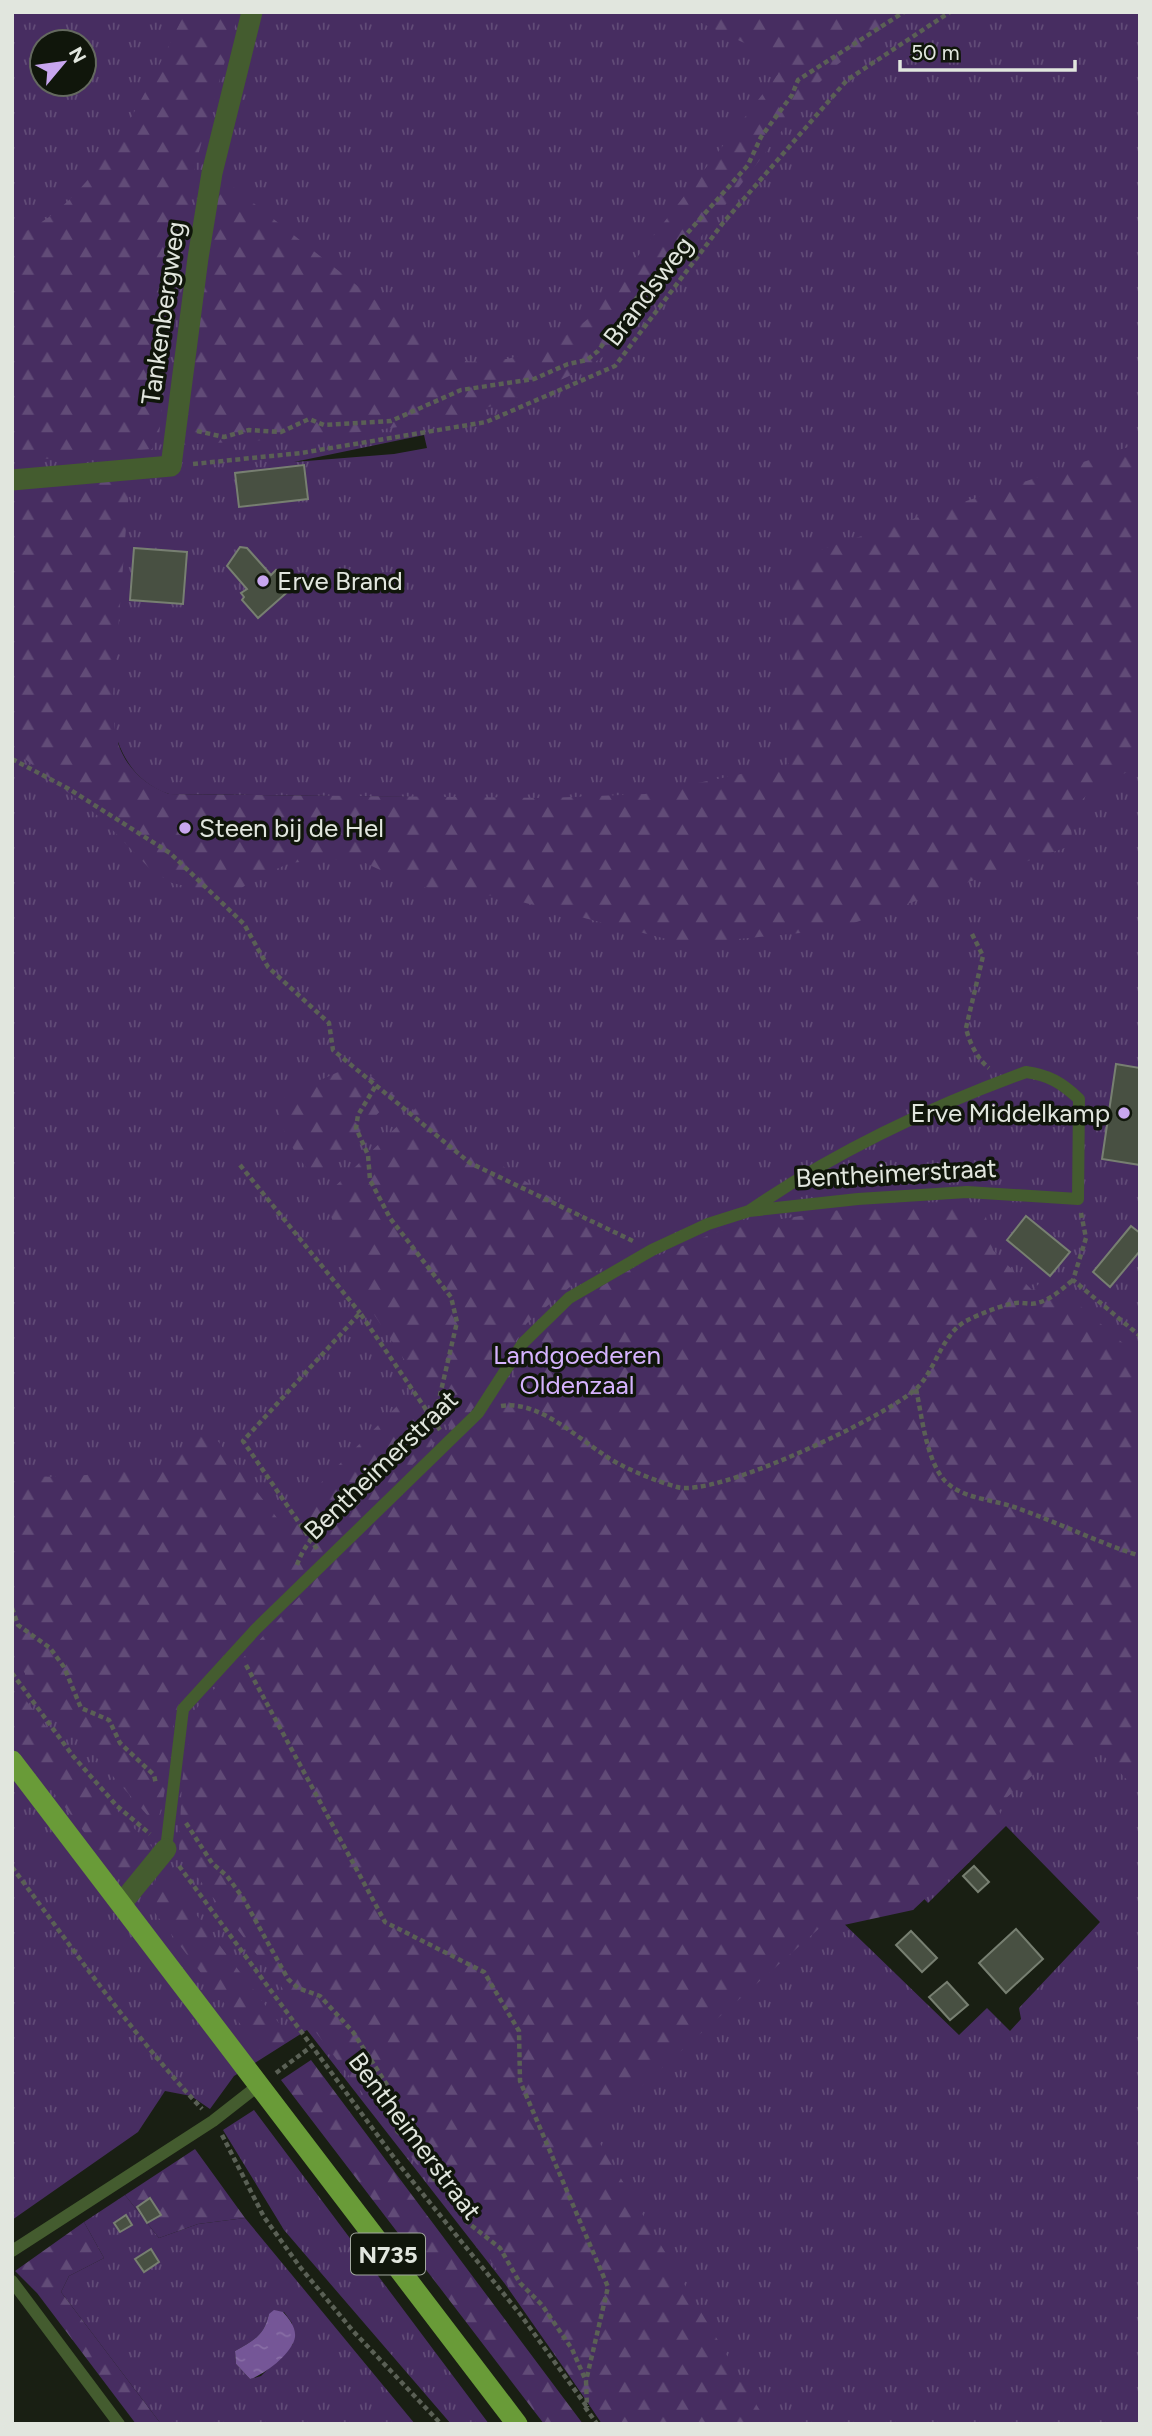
<svg xmlns="http://www.w3.org/2000/svg" width="1152" height="2436" viewBox="0 0 1152 2436" font-family="Figtree,sans-serif">
<style>
.grass{fill:url(#grass-tufts);fill-rule:evenodd}
.forest{fill:url(#forest-firs)}
.water{fill:url(#water-ripples)}
.building{fill:#485042;stroke:#777f71;stroke-width:2}
.lines{fill:none;stroke-linecap:round;stroke-linejoin:round}
.path{stroke:#5a6055;stroke-width:4.5;stroke-dasharray:5 3.5;stroke-linecap:butt}
.lane{stroke:#445c2f;stroke-width:12}
.street{stroke:#445c2f;stroke-width:21}
.primary{stroke:#699b38;stroke-width:21}
.poi-dot{fill:#c8a6ef;stroke:#10160b;stroke-width:2.5}
.labels{text-anchor:middle;dominant-baseline:central;stroke-width:7;stroke-linejoin:round;paint-order:stroke}
.shield{fill:#10160b;stroke:#a2a89f;stroke-width:2}
.shield-label{font-size:24px;font-weight:bold;fill:#e1e6de}
.street-label{font-size:26px;fill:#e1e6de;stroke:#10160b}
.poi-label{font-size:26px;fill:#e1e6de;stroke:#10160b;text-anchor:start}
.park-label{font-size:26px;fill:#d6b3fe;stroke:#10160b}
</style>
<defs>
<pattern id="grass-tufts" width="24" height="20" patternUnits="userSpaceOnUse" patternTransform="scale(1.75)"><rect width="24" height="20" fill="#472d61"/><path d="M3 7l-1-3M5 7V3M7 7l1-3M15 17l-1-3M17 17v-4M19 17l1-3" fill="none" stroke="#614b77"/></pattern>
<pattern id="forest-firs" width="22" height="20" patternUnits="userSpaceOnUse" patternTransform="scale(1.75)"><rect width="22" height="20" fill="#472d61"/><path d="M5 1l3.5 6h-7zM16 11l3.5 6h-7z" fill="#614b77"/></pattern>
<pattern id="water-ripples" width="26" height="14" patternUnits="userSpaceOnUse" patternTransform="scale(1.75)"><rect width="26" height="14" fill="#755697"/><path d="M2 4q2-2 4 0t4 0M15 11q2-2 4 0t4 0" fill="none" stroke="#886ea5"/></pattern>
</defs>
<rect width="100%" height="100%" fill="#191f13"/>
<path class="grass" d="M12 12H1140V2424H603L505 2284 307 2030 234 2076 210 2109 191 2096 165 2091 138 2132 12 2220ZM42 42H84V84H42ZM424 435 427 448 394 454 294 462ZM118 742C128 768 143 785 169 794L414 797 114 798ZM1006 1826 1100 1922 1019 2008 1021 2019 1010 2031 987 2008 959 2035 836 1916 890 1863 928 1903Z
M254 2110 489 2424H451L284 2230 223 2130Z
M125 2195 159 2238 198 2224 245 2218 415 2424H161L61 2292 69 2276 104 2258 84 2222ZM284 2312 292 2323 293 2344 261 2376 250 2379 236 2364 235 2351C254 2340 264 2336 269 2314Z"/>
<path class="forest" d="M185 12H239L196 162 175 288 159 435 152 449 12 462V237C95 208 149 87 185 12Z
M678 12H773L804 22 817 20 833 12H914L838 64 816 86 620 343C597 364 571 376 542 388 428 436 303 437 181 445L217 174 448 358C498 371 559 349 595 312L778 74 781 64 776 58Z
M1140 443V766C1119 777 1077 791 1072 818 1070 826 1072 837 1073 845L851 924 800 933 686 944 502 897 414 886 359 860 329 859 290 863 256 878 230 896 172 883 151 870 102 819 12 749V486L130 476C126 528 122 579 118 631 116 666 108 709 118 743 126 768 145 785 169 794L548 798 645 794 789 764 790 560Z
M356 1064 395 1096 316 1177C300 1165 284 1135 279 1115 277 1107 282 1100 287 1095Z
M416 1108 540 1191 638 1250 577 1281 527 1323 477 1404 452 1431 349 1277 338 1233 323 1198Z
M983 1203 993 1250 1032 1290 1047 1277 1140 1358V1793L1093 1745 1051 1779 1041 1768 997 1806 1005 1824 913 1910 844 1925H823L592 2130 768 2424H602L508 2284 183 1858 179 1850 182 1781 194 1711 326 1568 488 1413 548 1326 566 1309 616 1277 652 1258 730 1227 871 1205Z
M405 1398 434 1443 180 1700C166 1741 171 1785 156 1825L45 1699 12 1656V1471C52 1485 115 1470 158 1466 181 1458 192 1446 207 1427L281 1523Z
M12 1682 82 1774 153 1848 136 1872 116 1873 12 1739Z
M158 1872 166 1875 291 2039 264 2055 155 1913 150 1898Z
M311 2060 583 2424H544L281 2080Z
M195 2149 245 2218 198 2224 159 2238 125 2195Z
M84 2222 104 2258 69 2276 61 2292 161 2424H136L37 2293 15 2271Z"/>
<path class="water" d="M274 2310 283 2312C289 2319 296 2327 295 2337 293 2353 264 2375 250 2379L236 2364 235 2351C254 2340 264 2336 269 2314Z"/>
<path class="building" d="M304 465 308 499 239 507 235 473Z
M240 547 247 548 271 575 276 570 292 588 258 618 242 600 244 597 241 593 247 589 227 566Z
M134 548 187 552 183 604 130 600Z
M1116 1064 1140 1068V1165L1102 1159Z
M1026 1216 1070 1252 1050 1276 1007 1240Z
M1131 1226 1140 1233V1251L1110 1287 1093 1272Z
M974 1866 989 1882 978 1892 963 1876Z
M1016 1929 1043 1959 1006 1993 979 1963Z
M911 1931 937 1958 922 1972 896 1945Z
M947 1982 968 2005 950 2020 929 1997Z
M150 2198 161 2215 147 2223 137 2207Z
M126 2215 132 2225 120 2232 114 2223Z
M151 2249 159 2262 144 2272 135 2259Z"/>
<g class="lines">
<path class="path" d="M197 431 224 437 249 430 281 432 309 419 324 425 391 421 461 390 534 379 568 364 587 360 598 351 635 300 668 262 683 238 748 165 761 137 792 95 798 80 904 12
M193 464 301 453 486 422 615 366 723 223 847 80 950 12
M12 759 69 789 170 853 244 924 268 967 329 1023 333 1050 470 1163 633 1241
M972 934 983 956 966 1028C969 1042 978 1060 989 1068
M375 1087 358 1115 356 1128 368 1155 370 1180 390 1218 451 1297 457 1322 434 1421
M240 1165 360 1313
M1081 1213 1086 1238 1073 1280 1140 1336
M916 1389C922 1416 926 1460 945 1481 963 1499 991 1499 1014 1507 1057 1522 1097 1542 1140 1556
M501 1406C544 1399 587 1449 623 1466 639 1474 659 1482 677 1487 716 1498 885 1417 916 1389 936 1370 941 1335 966 1321 980 1314 1001 1305 1016 1303 1023 1302 1031 1305 1037 1303 1051 1300 1063 1288 1073 1280
M317 1549 243 1441 360 1313 440 1430
M297 1565C307 1535 333 1518 360 1501
M12 1608 18 1625 50 1648 64 1667 81 1708 109 1720 120 1743 154 1775 156 1784
M246 1665 385 1922 484 1972 519 2031 520 2081 608 2287 586 2381
M12 1673 73 1756 116 1805 150 1834
M186 1823 212 1863 227 1876 243 1898 288 1979 298 1988 320 1996 353 2032 389 2088 396 2130 413 2145 434 2179 451 2187 463 2198 467 2222 500 2248 520 2283 542 2305 572 2349 586 2381 587 2407
M179 1866 401 2167 520 2314 587 2407
M12 1867C74 1950 131 2033 202 2109
M276 2073 312 2046
M222 2135 264 2217 300 2267 353 2331 441 2424
M585 2407 597 2424"/>
<path class="lane" d="M166 1849 183 1709 256 1629 478 1413 523 1343 569 1298 652 1250 708 1224 749 1211 858 1199 967 1192 1078 1199 1079 1099C1062 1083 1049 1075 1026 1072 927 1108 835 1152 749 1211
M12 2251 213 2121 259 2085
M12 2281 119 2424"/>
<path class="street" d="M12 480 171 466 198 258 212 173 252 12
M121 1904 166 1849"/>
<path class="primary" d="M12 1761 517 2424"/>
</g>
<g class="poi-dot">
<circle cx="263" cy="581" r="7"/>
<circle cx="185" cy="828" r="7"/>
<circle cx="1124" cy="1113" r="7"/>
</g>
<g class="labels">
<rect class="shield" x="351" y="2233.5" width="74" height="41" rx="5"/>
<g class="shield-label">
<text x="388" y="2254">N735</text>
</g>
<g class="street-label">
<text transform="translate(648 291) rotate(-53)">Brandsweg</text>
<text transform="translate(163 313) rotate(-82)">Tankenbergweg</text>
<text transform="translate(896 1173) rotate(-3)">Bentheimerstraat</text>
<text transform="translate(381 1465) rotate(-44)">Bentheimerstraat</text>
<text transform="translate(415 2136) rotate(53)">Bentheimerstraat</text>
</g>
<g class="poi-label">
<text x="277" y="581">Erve Brand</text>
<text x="199" y="828">Steen bij de Hel</text>
<text x="1110" y="1113" text-anchor="end">Erve Middelkamp</text>
</g>
<g class="park-label">
<text x="577" y="1355">Landgoederen<tspan x="577" dy="30">Oldenzaal</tspan></text>
</g>
</g>
<rect width="1152" height="2436" fill="none" stroke="#e1e6de" stroke-width="28"/>
<g transform="translate(63 63) rotate(61)"><circle r="33" fill="#10160b" stroke="#64695f" stroke-width="2"/>
<path d="M0-5L12 26L0 18L-12 26Z" fill="#c8a6ef"/>
<text y="-10" font-size="19" font-weight="bold" text-anchor="middle" fill="#e1e6de">N</text>
</g>
<path d="M900 60v10h175v-10" fill="none" stroke="#e1e6de" stroke-width="3.5"/>
<text x="911" y="60" font-size="21" fill="#e1e6de" stroke="#10160b" stroke-width="5" paint-order="stroke">50 m</text>
</svg>
